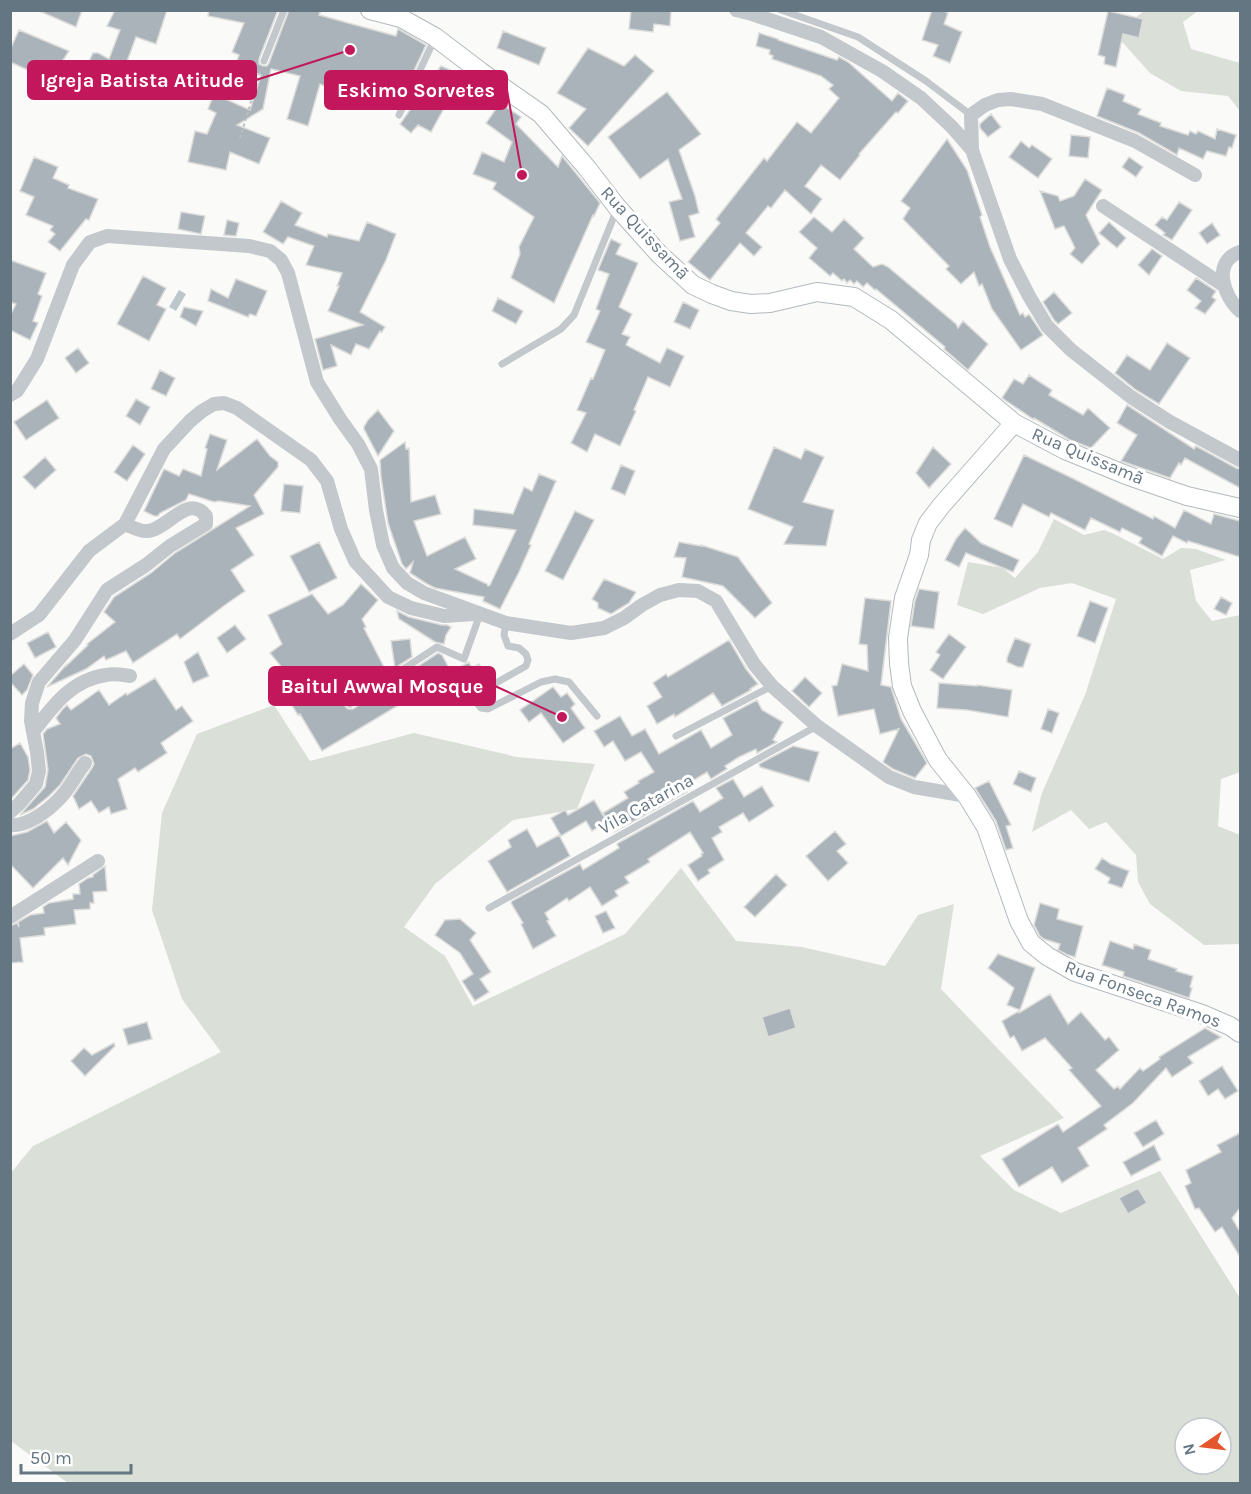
<svg xmlns="http://www.w3.org/2000/svg" width="1251" height="1494" viewBox="0 0 1251 1494" font-family="Karla,sans-serif">
<style>
.green{fill:#dadfd7;fill-rule:evenodd}
.water{fill:#bbc7cb}
.building{fill:#aab3b9;stroke:#dcdcda;stroke-width:1.5}
.lines{fill:none;stroke-linecap:round;stroke-linejoin:round}
.secondary-casing{stroke:#b3babf;stroke-width:20}
.path{stroke:#bbbfc2;stroke-width:2;stroke-dasharray:3 3;stroke-linecap:butt}
.lane{stroke:#c3c8cc;stroke-width:7}
.street{stroke:#c3c8cc;stroke-width:14}
.secondary{stroke:#fff;stroke-width:18}
.labels{text-anchor:middle;dominant-baseline:central;stroke-width:6;stroke-linejoin:round;paint-order:stroke}
.street-label{font-size:18px;fill:#657683;stroke:#fff}
.leader{fill:none;stroke:#c2185b;stroke-width:2}
.callout-dot{fill:#c2185b;stroke:#fff;stroke-width:2}
.callout{fill:#c2185b;stroke:#c2185b;stroke-width:2}
.callout-label{font-size:20px;text-anchor:middle;font-weight:bold;fill:#fff}
</style>
<rect width="100%" height="100%" fill="#fafaf8"/>
<path class="green" d="M1144 11H1198L1183 22 1191 49 1240 63V111L1228 96 1181 91 1150 73 1115 34Z
M1054 519 1084 535 1104 530 1112 533 1163 559 1181 548 1196 549 1226 560 1190 570 1196 601 1212 621 1240 615V772L1221 779 1218 826 1240 835V944L1204 945 1150 904 1138 882 1136 855 1106 822 1089 829 1071 810 1032 832 1042 793 1085 695 1116 599 1072 583 1040 588 983 614 957 605 968 562 1003 568 1015 578 1038 552Z
M274 705 310 761 414 733 517 757 595 764 577 809 513 820 435 884 404 927 445 956 473 1006 625 934 681 868 736 941 802 947 885 966 918 915 954 904 941 989 1064 1118 980 1156 1014 1190 1061 1213 1160 1171 1240 1298V1483H68L11 1441 10 1174 33 1146 221 1052 182 999 152 910 162 813 197 734ZM1185 1428H1221V1464H1185Z"/>
<path class="water" d="M179 290 186 294 176 311 169 307Z"/>
<path class="building" d="M37 10H82L76 27Z
M115 10H167L156 44 136 37 121 78 125 81 118 94 83 74 93 53H98L109 59 120 30 107 26Z
M209 10H278L259 59V64L263 66H267L269 63 289 10H321L319 15 396 36 398 29 426 45 396 109 384 104 385 100 353 86 349 96 320 84 308 126 287 119 300 76 271 69 263 109 237 125 270 138 259 164 230 152 226 170 188 162 195 131 207 134 216 113 208 109 214 94 250 110 261 75 235 66 239 55 232 52 244 23 208 16Z
M631 10H671L670 26 654 24 653 32 629 29Z
M932 10H942L948 13 944 24 962 32 950 63 933 56 938 45 922 40Z
M1108 11 1143 19 1139 38 1123 34 1116 67 1104 64 1105 57 1098 55Z
M19 30 69 51 50 80 10 62V50Z
M503 31 546 48 539 65 497 48Z
M759 33 778 39V40L837 60 839 57 848 62 892 101 898 93 908 101 898 113 896 112 859 154 860 155 840 180 821 165 805 186 822 199 811 214 785 190 771 208 768 206 746 233 762 247 754 256 740 243 710 280 688 262 720 223 716 219 764 158 767 161 797 122 811 133 839 98 829 89 833 85 821 76 772 59 773 56 769 54 770 50 756 46Z
M588 48 624 66 635 55 654 71 588 146 569 128 586 109 557 93Z
M441 66 457 73 449 85 454 90 431 132 418 125 411 133 400 124Z
M1107 88 1125 95 1123 101 1141 109 1138 114 1161 123 1160 126 1188 135 1190 131 1196 134 1198 131 1215 139 1217 129 1236 135 1232 148 1229 147 1226 156 1207 151 1203 159 1179 148 1177 155 1139 133 1097 116Z
M667 92 701 134 679 150 695 196 699 213 689 216 695 237 680 241 669 202 682 199 668 159 640 179 608 137Z
M500 103 521 117 516 124 558 167 562 156 600 203 594 216 593 215 554 303 511 278 520 254 519 247 534 217 493 189 496 183 473 174 482 152 504 162 512 142 486 123Z
M991 114 1001 127 988 137 980 128V124Z
M1071 135 1090 137 1088 158 1069 156Z
M947 139 967 170 982 215 980 217 990 247 1020 315 1023 313 1025 317 1029 314 1043 335 1021 350 992 309 982 284 979 286 974 272 961 284 946 269 949 266 903 219 910 208 901 201Z
M1021 141 1029 148 1032 145 1052 159 1038 178 1009 157Z
M34 157 58 167 53 178 69 185 68 188 98 199 89 220 86 219 60 251 48 242 55 234 50 230 53 226 26 215 34 197 20 191Z
M1129 157 1143 167 1136 177 1122 167Z
M1085 179 1102 190 1086 215 1100 244 1082 264 1070 254 1075 248 1064 226 1055 229 1040 191 1058 196 1060 201 1074 196Z
M281 201 302 213 295 225 327 237 328 234 359 241 367 222 396 234 386 260 360 312 385 327 382 332 380 331 369 349 356 344 351 355 331 345 337 366 323 370 315 339 363 325 328 311 339 286H337L342 273 306 265 314 246 288 237 283 244 263 232Z
M1179 202 1192 210 1172 240 1163 235 1165 233 1155 225 1162 217 1167 220Z
M181 212 205 216 201 234 178 229Z
M814 217 832 232 844 219 864 238 854 249 873 267 882 264 888 267 956 324 958 328 963 321 988 344 968 370 944 349 945 347 876 289 875 290 867 283 863 287 857 281 854 284 850 280 847 283 844 279 842 281 833 273 830 276 809 258 817 248 799 232Z
M227 220 239 223 236 236 224 235Z
M1109 222 1126 238 1117 248 1099 233Z
M1212 223 1220 235 1207 244 1199 233Z
M611 239 621 244 616 254 638 263 619 307 632 314 622 334 630 337 626 345 660 363 667 348 684 356 670 387 648 377 634 410 636 411 620 446 595 434 587 452 571 443 586 413 577 410 591 378 593 379 605 350 586 342 600 311 596 309 609 274 598 270Z
M1152 249 1162 256 1149 275 1138 265Z
M10 260 46 273 38 294 42 296 33 321 38 323 30 340 10 330V316L16 304 10 302Z
M143 276 166 288 157 305 166 309 149 341 117 324Z
M1196 278 1216 291 1212 297 1216 300 1205 314 1195 308 1201 301 1187 290Z
M236 279 267 291 256 316 250 314 248 317 208 301 211 289 228 298Z
M1054 292 1072 313 1058 324 1054 320 1043 302Z
M498 298 523 311 516 324 492 311Z
M683 302 699 310 690 329 674 322Z
M184 307 203 311 196 326 180 317Z
M1167 343 1190 358 1159 404 1136 390 1115 373 1127 355 1150 370Z
M78 348 89 363 76 373 65 358Z
M160 370 175 378 166 396 151 389Z
M1029 375 1052 390 1049 395 1083 415 1088 408 1110 428 1091 448 1070 440 1034 418 1033 419 1002 398 1014 379 1023 384Z
M136 399 150 407 140 425 126 416Z
M47 400 59 418 26 440 14 422Z
M1127 405 1194 449 1196 446 1236 468 1240 469V488L1185 458 1181 465 1179 463 1170 478 1121 461 1137 435 1117 423Z
M378 410 394 431 378 456 364 429V427L368 420Z
M210 434 227 440 217 470 257 439 270 456 278 462V467L254 495 264 514 236 528 254 555 231 570 245 591 225 605 180 639 177 634 133 663 126 651 106 660 104 656 86 669 47 687 66 665V666L88 645 87 644 115 622 104 612 114 597 151 573 175 553 250 506 219 501 214 502 189 494 186 500 160 513 158 516H154L144 511 164 469 179 476 183 469 201 476 207 449 205 448Z
M405 442 406 449 409 448 411 502 435 495 441 514 414 521 427 556 465 537 476 559 455 569 487 584 488 586 490 585 516 530 473 525 474 509 513 514 524 487 532 491 539 474 556 481 529 544 531 545 519 572 500 609 483 601 484 597 435 588 427 584 410 573 413 562 406 569 402 564 388 523 381 477 380 460Z
M133 445 145 454 127 481 114 472Z
M774 447 801 459 805 449 824 457 803 502 834 510 826 546 784 544 793 527 748 509Z
M933 447 951 464 929 488 916 473Z
M1024 455 1072 478 1153 519 1154 516 1175 528 1184 510 1211 524 1214 514 1240 521V557L1188 541 1187 543 1173 536 1162 556 1139 543 1142 538 1122 528 1120 532 1091 518 1085 530 1051 513 1049 517 1023 504 1012 527 994 519Z
M45 457 56 470 35 489 23 477Z
M621 465 635 471 625 495 611 489Z
M284 484 303 486 300 513 281 511Z
M575 511 594 520 563 580 545 571Z
M965 528 981 543 1019 560 1013 572 966 553 959 567 945 560 956 539Z
M319 542 337 578 309 592 290 556Z
M679 542 701 546V545L738 557 772 603 755 618 723 586 682 577 686 558 674 557Z
M604 579 636 592 629 603 611 614 598 608V603L592 599Z
M361 584 378 600 362 619 366 627 364 628 387 673 347 699 344 705 348 709H353L392 683 397 691 394 694 399 705 322 751 300 714 298 715 277 682 288 675 270 653 282 644 268 615 312 594 328 614 343 605Z
M919 589 939 592 934 629 911 626 915 601Z
M1221 597 1232 603 1226 615 1214 609Z
M865 598 891 601 881 685 891 687 901 719 927 763 915 778 893 769 883 762 899 729 880 734 874 709 838 716 832 686 837 685 842 664 868 671 867 645 859 644Z
M1090 601 1108 608 1095 643 1077 636Z
M397 611 409 617 442 625H447L451 627 446 635 444 644 435 642 399 619Z
M235 625 246 639 227 653 217 638Z
M48 632 56 647 35 658 27 643Z
M949 634 966 647 943 679 930 670 940 655 936 652Z
M1015 638 1031 644 1023 667H1018L1007 662V658Z
M410 639 412 657 395 668 391 641Z
M729 640 746 669 758 684 750 689 751 690 722 706 713 693 675 717 674 714 657 724 647 706 662 697 653 683 666 674 668 677Z
M198 652 209 676 193 683 184 662Z
M438 653 442 655 451 672 469 662 472 668 479 664 486 676 477 681 478 683 461 693 460 690 447 697 437 678 418 689 413 680 398 690 397 680Z
M24 664 33 675 27 690 22 695 10 682V676Z
M805 677 822 693 809 707 792 691Z
M155 678 176 710 182 706 193 721 161 743 167 753 138 772 135 768 118 779 127 809 111 814 109 807 99 813 91 801 79 809 73 796 92 768 94 764 91 756 86 754 78 758 60 785 49 796 33 809 20 815 45 787 48 770 43 734 47 729 60 724 56 718 62 710 67 705 71 710 99 690 109 705 126 693 127 695Z
M939 683 977 686V685L1012 690 1008 717 967 710 937 708Z
M553 687 561 697 567 693 575 704 571 708 585 728 563 743 541 713 529 722 520 710Z
M757 700 762 710 783 722 773 740 777 742 757 753 756 749 739 757 725 766 727 769 711 779 707 772 684 786 687 792 614 832 603 813 628 798 624 792 639 783 638 781 654 772 641 752 625 761 613 741 604 747 594 731 620 716 632 736 645 729 659 754 701 730 711 748 732 735 723 718Z
M1048 709 1059 713 1052 733 1041 729Z
M20 743 28 757 30 770 28 780 10 800V749Z
M793 746 819 752 809 782 760 767 759 764Z
M1019 771 1036 778 1031 792 1013 784Z
M733 779 744 797 762 786 774 806 749 822 743 813 719 827 722 832 712 838 724 860 708 870 710 873 698 881 688 865 702 856 701 854 703 853 690 832 648 859 650 862 625 877 629 883 615 891 618 896 602 906 590 887 569 901 567 898 545 913 549 920 547 921 556 936 533 949 521 924 523 923 511 903 512 901 580 864 583 870 619 848 617 844 620 842 693 801 700 812 723 798 716 788Z
M989 781 1011 825 1006 826 1013 848 1006 850 996 821 975 788Z
M594 800 607 822 592 831 586 821 561 836 551 818 565 810 568 815Z
M47 821 54 833 66 822 81 840 68 865 63 858 33 888 10 864V836L27 832Z
M527 829 537 847 559 835 570 856 507 892 488 861 511 847 508 840Z
M835 831 846 844 837 851 848 863 828 881 806 856Z
M1102 858 1111 864 1129 871 1122 888 1108 883 1110 878 1095 869Z
M105 866 107 891 93 892 94 903H90V909L74 910 76 924 44 928 45 935 20 938 23 962 10 963V926L17 923 19 927 18 922 30 915 44 913 43 907 49 903 73 899V894H80L79 884 88 878 93 877V875Z
M776 874 787 885 755 917 744 907Z
M1040 903 1059 909 1057 919 1083 926 1075 957 1068 955 1058 950 1060 944 1044 939 1040 936 1034 925Z
M606 911 615 928 603 933 595 916Z
M460 919 476 933 470 940 491 972 480 979 489 992 475 1001 462 981 473 974 460 953 435 935 445 920Z
M1110 941 1133 949 1134 944 1151 950 1148 959 1177 969 1176 971 1193 976 1190 987 1192 988 1189 998 1123 976 1124 972 1102 965Z
M998 954 1035 968 1020 1010 1007 1005 1014 988 988 968Z
M1050 994 1068 1024 1081 1012 1105 1040 1109 1037 1119 1050 1096 1070 1114 1089 1118 1086 1120 1089 1140 1068 1143 1071 1160 1059 1159 1057 1205 1028 1221 1037 1188 1057 1193 1063 1172 1077 1166 1068 1133 1103 1104 1125 1107 1129 1078 1148 1089 1166 1062 1183 1052 1167 1019 1187 1002 1159 1058 1124 1063 1132 1101 1106 1069 1070 1072 1068 1045 1038 1022 1051 1014 1036 1010 1038 1002 1021 1019 1011V1013Z
M790 1008 796 1028 768 1037 762 1017Z
M147 1022 152 1039 128 1045 123 1029Z
M114 1043 115 1046 85 1076 71 1061 84 1048 92 1055Z
M1222 1066 1238 1091 1225 1099 1218 1089 1208 1096 1199 1081Z
M1156 1120 1164 1134 1143 1147 1134 1133Z
M1240 1133V1208L1232 1218 1240 1232V1257L1222 1227 1215 1232 1199 1208 1195 1209 1185 1186 1191 1183 1186 1170 1221 1152 1217 1145Z
M1154 1145 1161 1160 1131 1176 1123 1162Z
M1138 1188 1147 1203 1128 1214 1119 1198Z"/>
<g class="lines">
<g class="secondary-casing">
<path id="secondary" d="M370 10 401 18 435 37 481 72 541 114 587 168 617 207 659 254 693 285 712 294 731 301 751 304 770 303 817 292 854 297 891 320 1014 423 1065 450 1126 475 1187 496 1240 508
M1014 423 941 506 928 523 921 540 919 555 904 598 898 638 899 663 902 686 912 711 938 760 967 796 986 827 1019 921 1031 943 1047 956 1075 972 1202 1014 1230 1026 1240 1033"/>
</g>
<path class="path" d="M240 138 261 69"/>
<path class="lane" d="M781 10 858 37 926 81 971 115
M264 61 284 10
M399 115 435 38
M502 364 561 329 574 315 617 209
M506 623 504 635 508 646 519 648 526 654 528 660 526 666 480 692 477 697V703L481 708 488 709 541 682 555 679 569 682 597 716
M350 704 437 647 464 659 480 614
M676 736 772 686
M489 908 817 726"/>
<path class="street" d="M736 10 752 14 821 37 882 71 921 98 952 127 972 150 1010 259 1029 296 1047 326 1071 350 1131 397 1170 422 1240 460
M972 150 971 115 985 105 998 100 1011 99 1042 104 1135 141 1195 175
M1103 206 1223 285
M1240 252C1212 261 1223 296 1240 311
M10 395 17 391 37 359 73 265 90 242 107 236 249 246 270 251 281 260 288 273 317 382 340 419 358 444 371 469 376 510 383 545 393 568 407 583 424 593 506 623 571 633 604 628 624 618 642 605 660 595 679 590 698 591 716 601 754 664 772 686 817 726 889 777 914 787 967 796
M10 634 39 615 89 551 125 524 164 449 190 421 202 411 214 404 224 403 237 408 311 460 327 481 341 529 355 561 388 597 411 608 444 616 475 614
M33 732C53 706 71 680 106 675 114 673 123 675 130 676
M10 812 19 804 36 784 39 771 37 752 31 721 32 703 39 682 75 640 107 590 146 565 170 546 206 524V516C204 514 202 511 199 510 184 501 164 530 148 531 140 532 132 527 125 524
M10 825C27 827 49 810 60 798 70 788 76 774 85 763
M10 917 98 861"/>
<use href="#secondary" class="secondary"/>
</g>
<g class="labels">
<g class="street-label">
<text transform="translate(645 233) rotate(47)">Rua Quissamã</text>
<text transform="translate(1088 456) rotate(23)">Rua Quissamã</text>
<text transform="translate(646 804) rotate(-29)">Vila Catarina</text>
<text transform="translate(1143 994) rotate(20)">Rua Fonseca Ramos</text>
</g>
</g>
<path class="leader" d="M350 50L256 80M522 175L507 90M562 717L495 686"/>
<g class="callout-dot">
<circle cx="350" cy="50" r="6"/>
<circle cx="522" cy="175" r="6"/>
<circle cx="562" cy="717" r="6"/>
</g>
<g class="callout">
<rect x="28" y="61" width="228" height="38" rx="6"/>
<rect x="325" y="71" width="182" height="38" rx="6"/>
<rect x="269" y="667" width="226" height="38" rx="6"/>
</g>
<g class="callout-label">
<text x="142" y="87">Igreja Batista Atitude</text>
<text x="416" y="97">Eskimo Sorvetes</text>
<text x="382" y="693">Baitul Awwal Mosque</text>
</g>
<rect width="1251" height="1494" fill="none" stroke="#657683" stroke-width="24"/>
<g transform="translate(1203 1446) rotate(256)"><circle r="28" fill="#ffffff" stroke="#c1c8cd" stroke-width="1.5"/>
<path d="M0-4.5L10 22L0 15L-10 22Z" fill="#e4572e"/>
<text y="-9" font-size="16" font-weight="bold" text-anchor="middle" fill="#657683">N</text>
</g>
<path d="M21 1464v9h110v-9" fill="none" stroke="#657683" stroke-width="3"/>
<text x="30" y="1464" font-size="18" fill="#657683" stroke="#ffffff" stroke-width="4.5" paint-order="stroke">50 m</text>
</svg>
